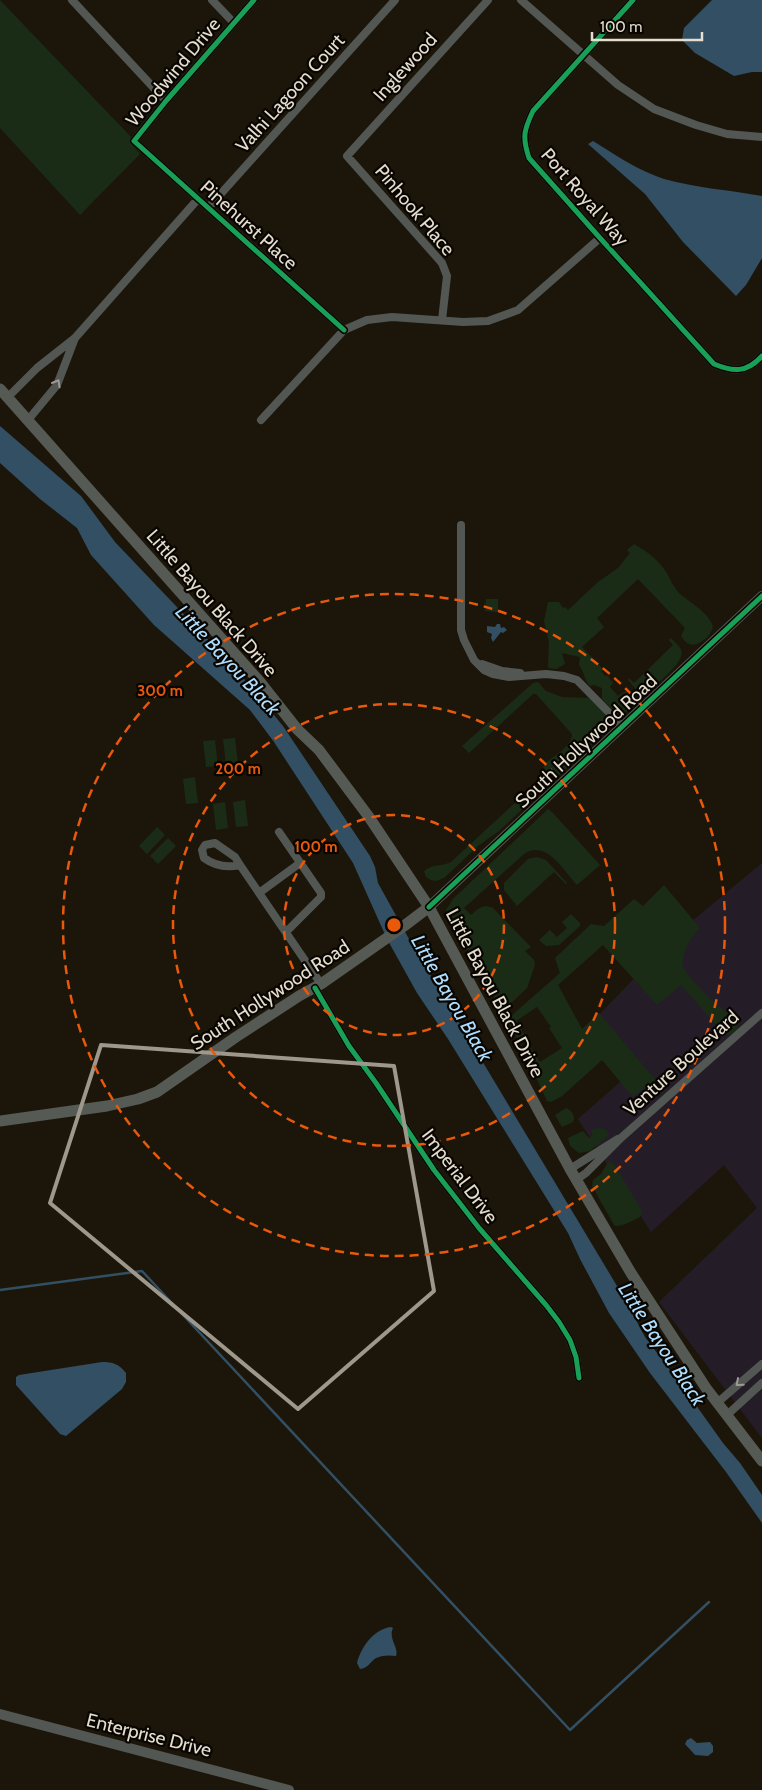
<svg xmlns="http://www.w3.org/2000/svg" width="762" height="1790" viewBox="0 0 762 1790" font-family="Cabin,sans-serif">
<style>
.industrial{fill:#241d28}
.green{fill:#1a2c16}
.water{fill:#324f63}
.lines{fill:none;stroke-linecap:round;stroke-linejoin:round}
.stream{stroke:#324f63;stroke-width:2.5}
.minor{stroke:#535753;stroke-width:8}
.tertiary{stroke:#535753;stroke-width:10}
.secondary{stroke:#565a54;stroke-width:11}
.cycleway-casing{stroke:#090501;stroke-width:8}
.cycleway{stroke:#1a9f57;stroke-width:5}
.oneway{stroke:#9c9a92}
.marked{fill:none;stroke:#9e978b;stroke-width:4;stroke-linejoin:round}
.ring{fill:none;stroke:#e8590c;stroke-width:2.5;stroke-dasharray:9 6}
.labels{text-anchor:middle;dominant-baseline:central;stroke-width:4.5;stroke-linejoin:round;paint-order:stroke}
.street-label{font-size:19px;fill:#e4ddd0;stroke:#090501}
.water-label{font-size:20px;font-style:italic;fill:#aeddfe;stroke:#090501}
.centre{fill:#e8590c;stroke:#090501;stroke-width:2.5}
.ring-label{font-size:15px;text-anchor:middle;font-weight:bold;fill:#e8590c;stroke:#090501;stroke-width:4.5;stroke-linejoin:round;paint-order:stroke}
</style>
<rect width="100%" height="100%" fill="#1c160a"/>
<path class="industrial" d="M762 863V1438L659 1302 757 1208 724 1165 651 1232 578 1119 635 1069 595 1019 679 932Z"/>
<path class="green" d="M0 0 131 137 130 142 140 154 80 215 0 128Z
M634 544C646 551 658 559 666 572 670 578 673 586 678 592 687 601 707 611 712 624 716 633 698 648 689 644 686 643 683 639 681 636L685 628 638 579 597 618 604 627 582 647 604 670 601 671 605 676 607 675 613 683 610 687 618 696 625 691 631 696V707L625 714 618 715 602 699V688L594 685 590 686C584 680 584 671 579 665L580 657 562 653 565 664 556 669 548 668 549 642 544 621 548 602H559L563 608 565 607 568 610 598 582 618 568 630 553 627 550Z
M486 599H498V612L485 611Z
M671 638C674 642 680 646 681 650 686 662 658 682 650 690 639 695 635 688 628 680L629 678 634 683 673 645 669 640Z
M538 682 546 691 562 697 589 698 611 721 609 728 556 778 549 780 545 778 543 773 544 764C553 757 572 746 572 734L536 694H533L469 753 462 746 533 683Z
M235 738 238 764 226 765 223 739Z
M215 740 218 766 206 767 203 741Z
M195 777 198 803 186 804 183 779Z
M529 790 531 792 529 803 499 831 478 846 444 878 436 881 431 880 426 877 424 871C435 863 440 867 451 862Z
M245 800 248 826 236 827 233 802Z
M225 802 228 828 216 830 213 804Z
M548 809 553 813 600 865 577 885C564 871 546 839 524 854L464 908 471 915C478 909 483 903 493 908L531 947 525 951 534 960 535 965 527 988 508 1006 500 1008 446 910 453 899Z
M157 827 165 835 147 854 139 846Z
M168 838 176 846 158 864 150 856Z
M537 857 546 860 567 883 566 884 554 872 517 906 504 890V883L528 859Z
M664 885 700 928C691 938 681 951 683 966 684 974 723 1013 731 1014L738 1022V1029L732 1034 725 1035 681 985 657 1005 603 945 558 985 582 1029 599 1013 664 1090 663 1093H659L652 1087 646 1086 633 1097 602 1060 562 1096 551 1102 547 1101 526 1056 528 1048H531L540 1062 562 1048 549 1028 551 1027 537 1007 516 1021 525 1036 519 1041 509 1023 511 1016 560 973 555 958 591 924 604 926 634 899 643 906Z
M571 914 580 923V926L559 945 546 946 539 940 550 930 557 937 567 928 562 922Z
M566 1108C571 1110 576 1116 573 1122L562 1127 555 1115Z
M599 1128 607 1130 608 1136 590 1151 579 1153 570 1146 568 1138 583 1131 589 1138 593 1136 591 1130Z
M608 1162 614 1164 642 1211 640 1217C632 1221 624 1226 615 1226L613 1223 592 1186 593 1180 601 1174Z"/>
<path class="water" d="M712 0H762V72H752L734 76 695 53 682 40 684 28Z
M593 141C614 154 639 171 664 179 696 188 729 190 762 196V258L746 285 736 296 683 242 645 194 588 144Z
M0 426 81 496 115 542 235 668 283 726 370 856 375 867 378 883 409 939 626 1301 645 1337 688 1394 723 1443 740 1463 762 1495V1523L726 1472 650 1373 609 1313 580 1259 568 1233 448 1039 417 993 387 939 353 863 274 742 250 710 154 625 91 555 77 528 40 499 0 463Z
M497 624H500L501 628 504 627 507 630 503 633 501 632 493 642 491 638 492 634 487 632V626L495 627Z
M102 1362C113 1362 119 1364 126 1373V1382L122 1389 66 1436 60 1434 16 1385V1377L19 1375Z
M391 1627 393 1628C388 1639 399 1647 396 1656 390 1655 382 1655 376 1658 370 1662 368 1668 360 1669L357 1663C361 1647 374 1629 391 1627Z
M691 1738 697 1743 710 1742 713 1746V1752L708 1756 695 1755 685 1744 687 1740Z"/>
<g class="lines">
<path class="stream" d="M0 1290 142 1271 570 1730 709 1602"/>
<path class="minor" d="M72 0 166 101
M212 0 234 23
M254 0 166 101 134 141 344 330
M521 0 618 85 654 109 696 125 727 134 762 137
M633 0 533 111C524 130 522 137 529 158L600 238 714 364C733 372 747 373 762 356
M208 208 395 0
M442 320 447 276 442 263 347 156 488 0
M8 397 37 368 75 338 198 199
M28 420 57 385 75 338
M261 420 344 330 367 320 392 317 463 322 488 321 518 310 600 238
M461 525V630L464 640 474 660 484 670 493 674 509 677 546 674 564 676 577 680 623 727
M482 664 502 671 520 673
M279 832 321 893V897L286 932
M240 865C227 868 215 866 204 858L202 850 205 845 215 843 235 857 240 865 321 984
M259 893 300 863
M315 988 349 1046 376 1083 434 1170 479 1228 546 1305 559 1322 570 1340 576 1357 579 1378
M570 1169 618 1139
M576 1180 586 1173 622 1137 762 1013
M717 1403 762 1364
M727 1415 762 1383"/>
<path class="tertiary" d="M429 907 762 596
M0 1714 289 1790"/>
<path class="secondary" d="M0 389 260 682 297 729 319 750 369 817 429 907 570 1169 631 1273 706 1388 762 1461
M0 1121 107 1106 138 1099 157 1092 236 1037 299 996 321 984 404 926 429 907"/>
<g class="cycleway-casing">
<path id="cycleway" d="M254 0 166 101 134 141 344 330
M633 0 533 111C524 130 522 137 529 158L600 238 714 364C733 372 747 373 762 356
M429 907 762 596
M315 988 349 1046 376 1083 434 1170 479 1228 546 1305 559 1322 570 1340 576 1357 579 1378"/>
</g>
<use href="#cycleway" class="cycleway"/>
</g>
<defs><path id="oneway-chevron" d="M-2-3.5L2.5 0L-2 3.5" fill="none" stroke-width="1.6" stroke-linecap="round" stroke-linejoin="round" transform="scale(1.25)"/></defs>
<g class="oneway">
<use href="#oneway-chevron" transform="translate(57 383) rotate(-60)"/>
<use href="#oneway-chevron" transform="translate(739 1383) rotate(139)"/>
</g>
<path class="marked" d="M101 1045 394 1066 434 1291 298 1409 50 1203Z"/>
<g class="ring">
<circle cx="394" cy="925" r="110"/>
<circle cx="394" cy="925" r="221"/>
<circle cx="394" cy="925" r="331"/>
</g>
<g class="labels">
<g class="street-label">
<text transform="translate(405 67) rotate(-48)">Inglewood</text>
<text transform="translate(173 72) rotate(-50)">Woodwind Drive</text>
<text transform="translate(290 93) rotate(-48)">Valhi Lagoon Court</text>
<text transform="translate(585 197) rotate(49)">Port Royal Way</text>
<text transform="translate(415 210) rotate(50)">Pinhook Place</text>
<text transform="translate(249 225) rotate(42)">Pinehurst Place</text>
<text transform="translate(212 603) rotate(49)">Little Bayou Black Drive</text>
<text transform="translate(586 741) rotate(-43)">South Hollywood Road</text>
<text transform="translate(495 993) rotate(62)">Little Bayou Black Drive</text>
<text transform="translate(270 995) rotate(-33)">South Hollywood Road</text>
<text transform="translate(681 1063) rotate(-42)">Venture Boulevard</text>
<text transform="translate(460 1176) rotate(53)">Imperial Drive</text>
<text transform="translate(149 1735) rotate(14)">Enterprise Drive</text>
</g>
<g class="water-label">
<text transform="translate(228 660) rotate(47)">Little Bayou Black</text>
<text transform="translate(452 998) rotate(60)">Little Bayou Black</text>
<text transform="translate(662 1344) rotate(57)">Little Bayou Black</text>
</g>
</g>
<circle cx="394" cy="925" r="8" class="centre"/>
<g class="ring-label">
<text x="160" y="696">300 m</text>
<text x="238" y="774">200 m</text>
<text x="316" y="852">100 m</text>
</g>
<path d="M592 32v8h110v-8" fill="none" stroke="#e4ddd0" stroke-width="2.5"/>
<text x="600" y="32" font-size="15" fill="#e4ddd0" stroke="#090501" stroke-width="4" paint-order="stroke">100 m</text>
</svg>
